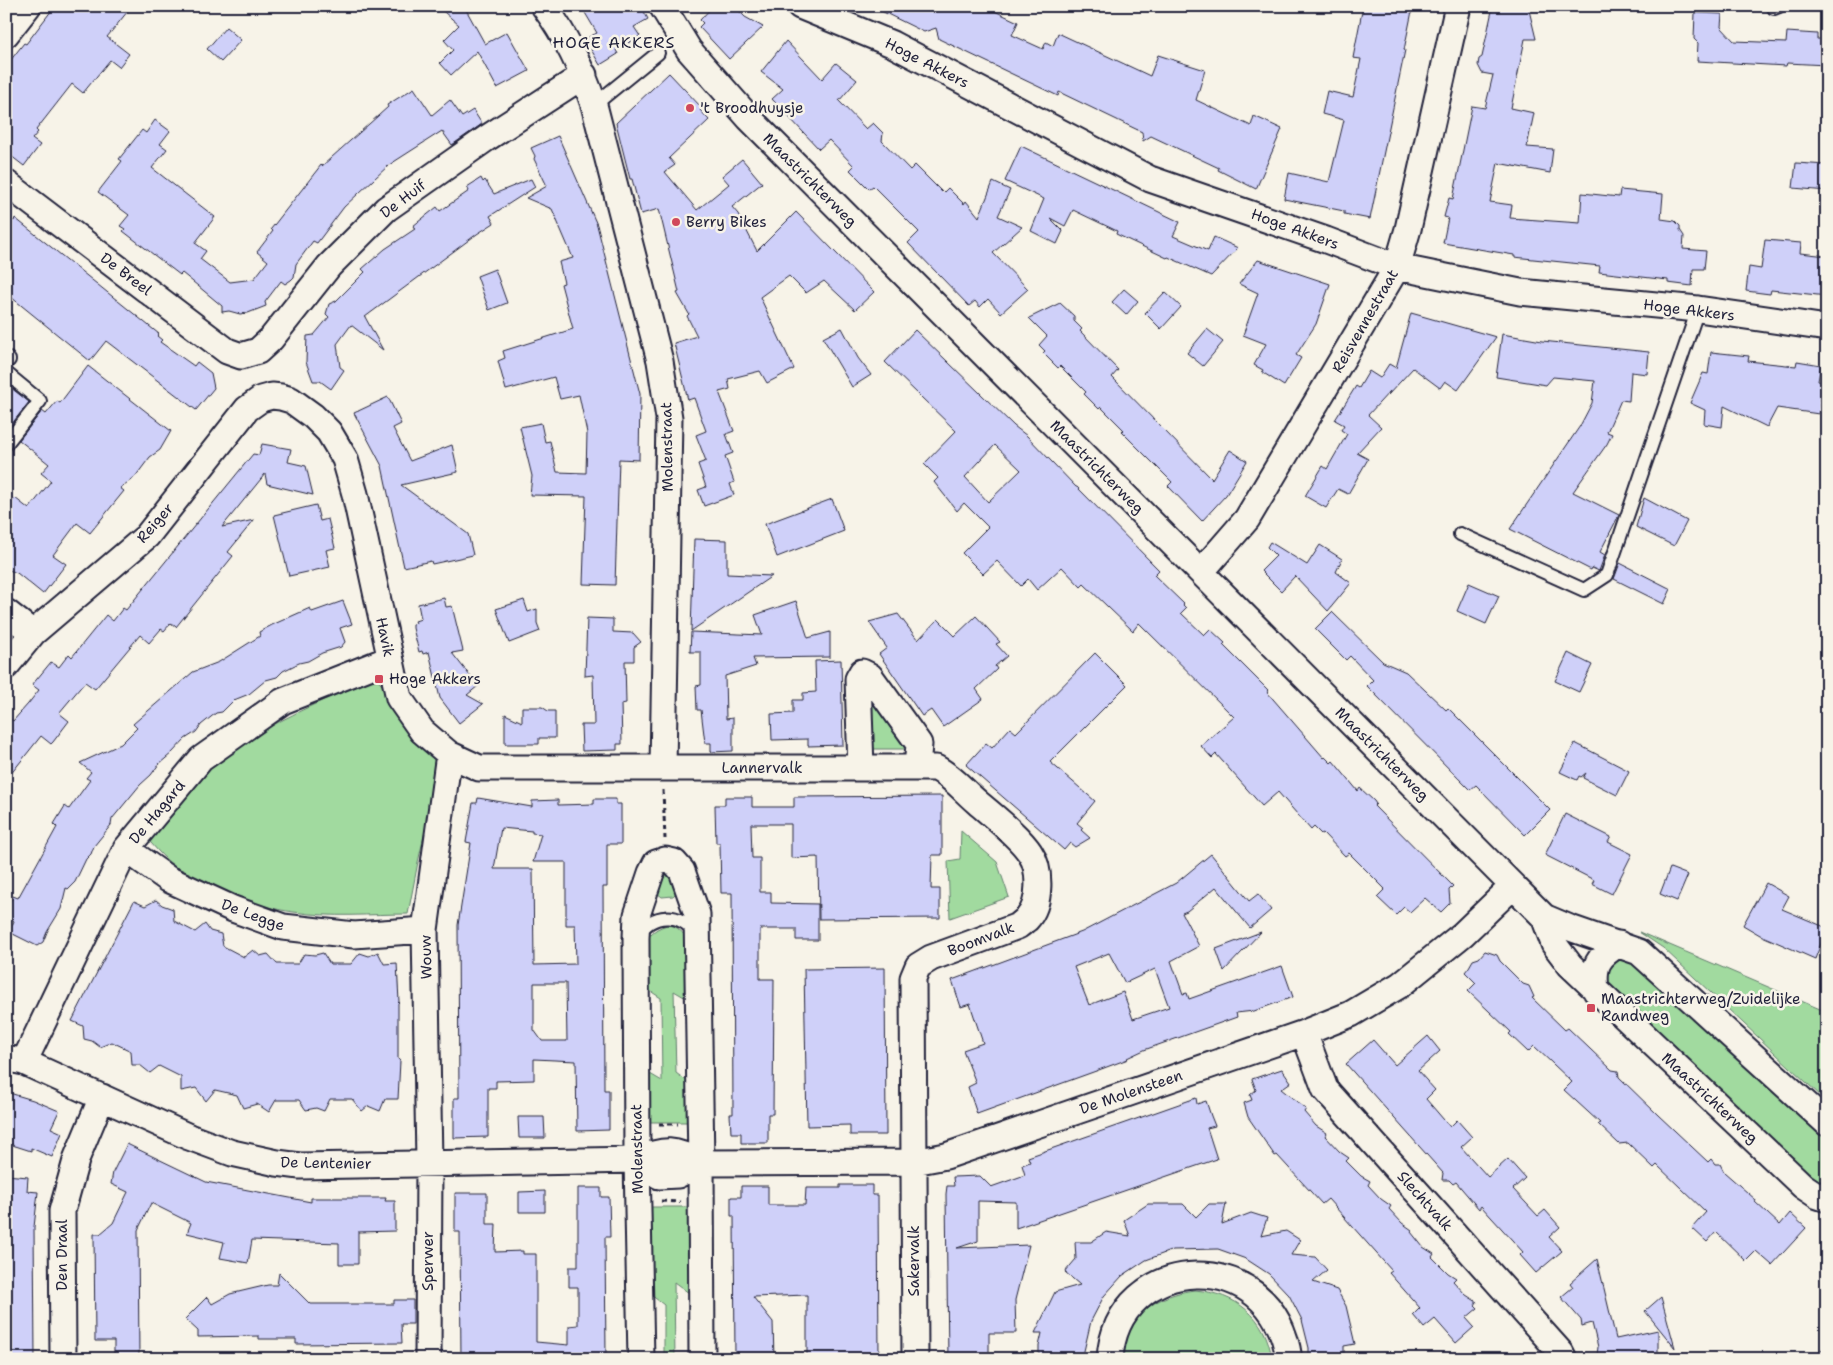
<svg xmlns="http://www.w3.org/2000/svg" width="1833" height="1365" viewBox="0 0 1833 1365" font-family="'Shantell Sans',sans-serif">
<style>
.green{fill:#a1da9f;stroke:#627e6d}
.building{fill:#cfd0f9;stroke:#22223b;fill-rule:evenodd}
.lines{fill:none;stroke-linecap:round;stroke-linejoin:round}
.lane-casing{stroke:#22223b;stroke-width:16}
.street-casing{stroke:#22223b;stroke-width:29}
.path{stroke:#22223b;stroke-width:3;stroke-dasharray:5 4;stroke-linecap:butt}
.lane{stroke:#f7f3e8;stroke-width:12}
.street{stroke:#f7f3e8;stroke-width:25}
.poi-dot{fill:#d1495b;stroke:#f7f3e8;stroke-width:2}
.labels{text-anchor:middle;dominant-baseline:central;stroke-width:5;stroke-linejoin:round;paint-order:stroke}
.street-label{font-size:15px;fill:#22223b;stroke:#f7f3e8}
.poi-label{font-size:15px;fill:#22223b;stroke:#f7f3e8;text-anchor:start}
.neighbourhood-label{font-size:16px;letter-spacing:1px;fill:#22223b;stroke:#f7f3e8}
</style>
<rect width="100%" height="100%" fill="#f7f3e8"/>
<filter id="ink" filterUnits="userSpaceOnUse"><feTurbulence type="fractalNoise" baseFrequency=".02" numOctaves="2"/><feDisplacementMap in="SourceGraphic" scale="10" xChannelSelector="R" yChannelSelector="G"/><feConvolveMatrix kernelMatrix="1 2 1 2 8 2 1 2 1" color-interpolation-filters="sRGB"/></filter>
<g filter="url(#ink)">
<path class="green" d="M369 679 377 680 382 685 389 701 441 763 418 862 408 914C371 914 331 918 294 912 254 907 199 887 168 861 160 854 152 844 145 836 163 816 181 792 201 774 252 730 309 707 369 679Z
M868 688 911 749H870Z
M961 831 997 862 1009 897 950 918 948 861 960 859Z
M663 874H669L674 876 677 892 673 896 662 897 657 893Z
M667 925C676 925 680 930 686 937L691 1001 674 991 676 1073 691 1084 692 1122H646L645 1071 662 1081 661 998 644 987C644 960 636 934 667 925Z
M1639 932 1827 1012V1093L1823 1098 1663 948Z
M1627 952 1827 1132V1191L1607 991 1604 964Z
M647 1207H693V1296L674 1282 675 1359H664V1305L646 1291Z
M1195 1290C1236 1294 1266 1316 1272 1359H1121C1123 1351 1124 1343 1127 1336 1137 1307 1167 1293 1195 1290Z"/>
<path class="building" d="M55 6H132L107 37 129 54 119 67 110 60 83 93 72 84 36 130 38 132 32 139 40 145 24 166 6 152V66L24 43 26 44Z
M437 6H464L485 44 507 32 529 71 497 88 477 51 451 75 440 63 453 50 444 40 459 25Z
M581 6H641L648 19 634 27 640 36 616 50 618 54 600 65 585 39 597 33Z
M713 6H734L745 17 763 27 729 59 699 27 703 23 700 20Z
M871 6H984L1018 22 1012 35 1043 49 1046 42 1053 46 1058 33 1150 76 1158 55 1205 70 1196 100 1251 126 1254 116 1282 129 1256 189 1218 170 1219 168 1151 136 1143 141 1142 132 1059 92 1058 96 939 39 936 28 924 32Z
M1363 6H1413L1404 50H1405L1370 219 1344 214V211L1284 199 1289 173 1329 182 1344 120 1322 114 1327 91 1353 97 1361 59 1353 58Z
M1493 6H1528L1536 39H1525L1511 108 1534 113 1527 147 1553 149 1550 173 1498 163 1490 202 1512 205 1510 218 1580 223 1582 193 1619 197 1620 190 1663 194 1661 219 1675 221 1680 226V230L1684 236 1683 249 1706 251 1704 269H1693L1692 286 1668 283V280L1599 272 1600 266 1514 257V255L1443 243 1448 218 1444 217 1449 198 1453 199 1472 106 1485 108 1493 75 1482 73 1478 65 1479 59 1482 57Z
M1695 13 1722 14 1721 27 1734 41 1786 43 1787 32 1817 34V39H1827V65L1787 63 1786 66 1697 61 1698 43 1694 39Z
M226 27 241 40 221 62 207 49Z
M786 41 822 79 836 63 857 80 839 101 866 129 873 123 883 133 882 141 910 170 915 165 943 193 948 188 964 204 966 201 979 217 993 182 1010 190 998 216 1022 227 993 253 1028 289 1001 313 988 299 980 307 975 301 969 306 908 243 919 232 873 186 869 189 850 170 854 166 829 140 819 149 772 99 783 89 761 72Z
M669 73 702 108 700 110 709 120 669 158 675 165 665 172 697 210 729 184 722 176 742 159 762 183 732 207 738 214 757 251 796 212 874 292 855 310 824 281 806 293 789 276 760 297 794 369 767 383 760 371 728 379 730 389 719 392 734 431 726 434 733 453 725 456 734 482 730 484 734 495 704 506 698 490 706 487 698 464 706 461 696 435 706 431 694 398 688 400 674 343 697 336 687 316 689 314 677 293 679 292 659 209 641 214 632 179H630L616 123Z
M414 88 432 115 450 100 462 117 473 110 482 124 452 145 442 131 389 165 344 207 317 243 313 241 296 264 294 277 291 280 285 284 281 281 265 302 266 306 248 313 240 314 229 311 222 312V306L198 286 182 273 180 275 123 231 125 229 120 226 129 215 98 192 122 161 119 159 142 130 146 133 155 120 170 131 160 144 167 149 152 168 215 217 195 243 206 251 200 259 230 282 254 279 268 261 257 252 273 231 271 229 321 165 322 166 388 107 387 105Z
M558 136 597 225 640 394 639 460 619 459 615 585 583 584 586 496 530 495 532 476 520 427 541 423 545 442 550 441 557 472 586 473 587 433 579 395 560 399 554 377 506 390 498 361 505 358 503 351 573 329 561 284 564 283 559 262 573 258 552 209 526 198 547 186 534 159 535 156 531 148Z
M1021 146 1180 222 1173 236 1208 251 1214 237 1238 248 1211 276 1168 257 1167 258 1116 234 1117 231 1073 210 1065 226 1050 218 1063 231 1057 244 1031 231 1044 199 1005 181Z
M1796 163 1827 165V191L1793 188Z
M481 178 483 182 485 180 494 194 531 179 535 187 490 216 494 223 477 234 365 317 383 350 351 325 337 344 340 367 344 370 331 389 320 381H313L306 362 307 336 314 335 329 317 326 314 329 304 336 301 365 272 362 269 385 249 415 229 413 226 437 207 440 211 469 191 467 187Z
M6 215 14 221 15 218 159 334 157 336 162 340 160 342 194 366 197 362 211 373 214 388 196 410 106 341 90 361 6 293Z
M1765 240 1801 243 1800 253 1827 256V296L1771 290 1770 294 1746 291 1749 267 1761 269Z
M1258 260 1330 284 1316 324 1296 355 1301 358 1284 386 1262 372 1263 370 1254 365 1266 344 1243 335 1258 293 1239 284Z
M495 269 507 303 489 310 477 276Z
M1124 289 1138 301 1126 315 1112 302Z
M1165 292 1181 307 1161 329 1145 313Z
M1060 303 1074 316V321L1082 329 1080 331 1118 370 1112 377 1212 479 1230 450 1247 461 1226 495 1202 521 1168 486 1172 482 1122 432 1124 430 1101 407 1099 409 1084 394 1086 392 1060 366 1058 368 1043 353 1045 351 1039 345 1047 336 1029 318Z
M1411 313 1496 337 1458 390 1445 381 1440 388 1413 368 1388 395 1390 391 1368 415 1381 427 1357 453 1368 459 1348 494 1338 489 1326 508 1305 496 1323 466 1327 469 1347 434 1341 430 1344 425 1335 420 1356 386 1359 388 1369 371 1380 378 1389 364 1396 368Z
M842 328 858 358 871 375 852 387 823 338Z
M1207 329 1223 342 1203 366 1187 353Z
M915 330 1014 426 1027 436 1076 487H1077L1159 570 1154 575 1184 604 1183 605 1186 608 1181 613 1204 635 1210 629 1225 643 1223 645 1269 691 1267 692 1324 758 1325 757 1331 763 1333 761 1358 791 1360 788 1374 801 1376 804 1374 806 1453 886 1449 890 1450 903 1441 912 1425 898 1410 912 1404 907 1396 915 1377 897 1385 889 1349 853 1345 856 1323 833 1321 834 1314 827 1311 830 1278 792 1262 806 1216 754 1212 758 1201 746 1234 717 1139 623 1133 631 1084 584 1081 587 1062 567 1037 590 1028 579 1021 586 997 561 983 574 962 553 988 527 964 503 957 511 934 482 938 478 924 464 956 431 885 362ZM995 445 1021 470 988 502 965 477Z
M1502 334 1542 341 1649 352 1647 374 1631 372 1629 401 1621 400 1607 432 1612 434 1607 444 1573 492 1619 515 1600 552 1605 555 1599 571 1592 568 1591 570 1510 529 1580 426 1592 403 1595 381 1553 377 1546 385 1496 377Z
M1711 352 1749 356 1748 361 1796 366 1797 361 1821 365 1818 381 1823 382 1819 414 1777 408 1767 427 1724 406 1722 427 1704 424 1705 410 1690 403 1703 373 1708 374Z
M88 366 171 431 160 450 150 457 135 477 120 488 124 491 90 533 77 523 53 555 66 564 43 594 17 573 6 569V509L15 498 29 509 51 481 41 473 49 464 19 440 42 411 46 414 57 401 60 403Z
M6 384 29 402 7 430H6Z
M388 397 401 424 393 428 410 461 452 445 458 472 401 485 468 534 473 555 432 564 431 561 404 567 382 466 354 413Z
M262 444 291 449 288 462 306 466 313 495 267 484 265 474 222 527 254 520 228 552 233 556 176 627 171 623 164 631 161 629 149 643 140 635 95 689 85 682 59 713 69 721 53 742 51 744 41 736 6 780V716L13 721 28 704 39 690 32 685 51 662 59 667 69 654 72 657 106 615 113 621 123 608 126 610 253 454 259 455Z
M1644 498 1687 521 1674 546 1636 527Z
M832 499 844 531 777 557 765 524Z
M316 505 320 521 328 519 335 548 326 550 330 567 289 576 274 515Z
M694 539 727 540V574L772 576 691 631Z
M1270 542 1307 565 1320 545 1342 559 1336 572 1351 583 1328 611 1295 576 1281 591 1261 571 1276 556 1267 547Z
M1620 563 1671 589 1664 604 1614 579Z
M1469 583 1499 596 1486 624 1457 611Z
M444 598 446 607 452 606 463 651 452 653 478 686 467 695 483 704 459 723 440 698 429 652 423 654 422 651 419 652 413 628V624L416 623 415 621 421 619 418 604Z
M524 600 528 612 537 609V623L540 631 509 643 496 609Z
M343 601 352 624 340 628 345 642 341 647 322 653 308 661 299 663 283 671 277 677 266 680 249 694 234 700 222 712 216 713 201 725 196 732 185 739 172 753 159 764 151 775 140 785 112 819 111 825 94 846 91 854 86 859 75 882 68 889 66 888 61 909 47 932 43 942 37 946 9 932 14 921 6 914V910L13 896 18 898 57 827 54 824 65 806 69 809 90 780 86 778 91 772 80 763 121 744 137 728 133 724 193 672 219 662 260 636 259 632 272 625 310 608 312 612Z
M796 601 808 638 830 632V657L753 658 756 666 725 676 726 719 733 718V751L711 752V743H705L701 710H697L696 686 701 685V652H690L691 632 762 635 755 615Z
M1332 612 1383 662 1406 672 1446 710 1448 708 1550 810 1525 835 1476 785 1470 790 1367 686 1373 680 1350 656 1346 660 1315 629Z
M898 614 918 640 938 619 955 636 976 616 1000 642 996 644 1007 656 995 666 997 669 976 689 983 699 943 727 931 710 922 716 879 654 887 648 869 622Z
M587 618 613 619V632L633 633 641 642 634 647V661H625L626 703 621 704 622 744H617V750L582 751 581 725H594L593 675 585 676Z
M1095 653 1127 685 1050 762 1095 801 1077 823 1083 828 1081 830 1090 838 1075 847 1070 843 1064 850 966 765 986 743 992 748 1010 728 1016 733Z
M1568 653 1592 665 1579 692 1555 681Z
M841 660 843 745 808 746V739L772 740 771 714 793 713V700H803V693L816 692 815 661Z
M522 707H542L548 711H555V738H539V744H505V714L522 722Z
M1575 743 1629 771 1617 795 1583 778 1586 773 1581 777 1579 776 1577 780 1560 772Z
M942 796V855H932L931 889H940V918L819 919 818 857 791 858V824H751L752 858H760V892H771V903L818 904V940H796V929H760V979H774L773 1114H768V1143H741V1133H731L730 1114H733L732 893H721L720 843H716L715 805H725V797H752V807H794V797Z
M478 798 532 807V801L558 800V805L594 804V799H616V804H621V844H607V887H603L604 1090H609V1130L577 1131 576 1061 534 1059V1080L496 1081V1088H488V1137L454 1138V1098H459L458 925 471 843 466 842 473 803H477ZM501 828 532 831V833L541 834 533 862H566V925H575L576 964 534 965 533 869H494ZM534 983H566L567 1041H542L534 1030Z
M1565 814 1611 837 1608 842 1632 854 1612 894 1592 884 1594 880 1545 855Z
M1211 854 1249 901 1258 894 1271 910 1250 928 1216 887 1187 911 1182 913 1199 946 1171 961 1183 994 1187 993 1189 999 1282 966 1293 997 1254 1011 1236 1013 1237 1017 1144 1050 1127 1058 1128 1059 1096 1071 977 1114 968 1087 976 1083 963 1050 983 1043 970 1004 961 1007 952 980 1082 932 1176 883ZM1109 953 1125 983 1155 969 1169 1007 1133 1019 1123 992 1089 1005 1074 967Z
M1670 868 1688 875 1677 901 1660 894Z
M1766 883 1789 896 1782 909 1827 928 1815 959 1760 935 1743 925Z
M156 900 162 905 173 909 174 921 195 932 205 924 210 931 221 934 223 946 244 957 253 950 260 956 268 954 277 964H298L304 954 315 955 323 953 330 964H351L360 953 369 956 378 952 384 964 397 963 399 1002 398 1003V1059L400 1061 398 1099H385L380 1111 368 1106 362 1111 352 1099H330L324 1111 316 1108 306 1110 299 1100H276L269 1112 257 1104 243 1108 237 1095 215 1090 206 1101 196 1088 181 1091V1077L159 1066 150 1073 140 1065H132L131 1051 112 1042 100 1047 92 1041 84 1039 83 1026 72 1021 90 986 134 901 145 906Z
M1261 932 1224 971 1216 949Z
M1485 951 1497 955 1500 961 1523 984 1529 986 1534 997 1532 998 1565 1030 1568 1028 1612 1070 1618 1071 1619 1077 1658 1115 1708 1162 1711 1159 1715 1164H1720L1724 1172 1756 1200 1755 1202 1780 1225 1790 1213 1806 1228 1772 1265 1756 1251 1746 1261 1716 1232 1707 1242 1692 1228 1706 1212 1657 1165 1654 1168 1628 1143 1619 1144 1598 1124 1600 1123 1564 1090 1572 1082 1534 1046 1528 1052 1509 1034 1511 1032 1468 991 1476 983 1465 972 1469 967 1473 960 1479 958Z
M885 968 886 1135H850V1125L807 1126 804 969Z
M1428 1036 1440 1051 1418 1071 1435 1090 1426 1099 1450 1127 1457 1120 1472 1137 1461 1147 1488 1177 1508 1159 1525 1178 1513 1189 1538 1216 1545 1210 1560 1227 1549 1237 1562 1251 1536 1273 1520 1255 1523 1252 1481 1206 1479 1209 1456 1182 1453 1184 1449 1180H1442L1443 1173 1346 1064 1373 1040 1395 1065Z
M1282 1069 1291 1082 1281 1089 1306 1109 1304 1112 1316 1126 1327 1133 1325 1136 1340 1152 1349 1158 1346 1161 1361 1176 1370 1181 1368 1185 1381 1199 1391 1206 1389 1209 1402 1223 1412 1230 1411 1232 1423 1247 1434 1254 1432 1257 1448 1273 1456 1278 1453 1281 1466 1295 1477 1302 1475 1305 1478 1308 1466 1318 1474 1327 1456 1343 1435 1319 1424 1328 1413 1315 1420 1308 1389 1273 1392 1271 1328 1199 1322 1204 1277 1155 1275 1156 1248 1117 1244 1103 1252 1100 1250 1095 1256 1090 1252 1079Z
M6 1092 33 1100 59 1111 51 1128 62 1133 52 1157 31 1148V1151L6 1143Z
M1196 1098 1197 1104 1206 1101 1211 1116 1215 1126 1207 1128 1217 1159 1016 1228V1202L978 1201V1241L957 1248 1029 1245 1015 1300 1016 1333H989V1359H948L946 1194 947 1186H954L953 1177 980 1176 991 1187 1025 1175 1022 1165 1030 1162 1028 1157Z
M518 1117H544L545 1138H519Z
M127 1144 206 1182 311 1202V1198H386L385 1201H395V1231L358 1232V1264H339V1243L252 1240 248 1263 220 1258 224 1242 187 1233 191 1223 151 1203 138 1230 139 1359H114V1341H95L94 1234H100L113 1223 128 1192 111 1184 113 1172Z
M6 1175 28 1177 27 1191 38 1192 34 1227 35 1359H9L8 1303H6Z
M840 1185H872V1195H878L879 1359H807V1295L753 1297 773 1322 774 1359H735L734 1216H731V1197H741V1186H768V1205H805L806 1188H840Z
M578 1188H601V1197H609L610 1237H605L606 1359H461L460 1232H455V1193H487V1224H496L495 1252 523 1251V1254H536V1342L569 1345V1326L578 1325V1287H569V1267H578Z
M545 1191V1212H519V1192Z
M1148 1204H1183L1196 1217 1209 1204H1226L1222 1224 1251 1213 1267 1218 1261 1236 1286 1231 1300 1240 1291 1255 1315 1257 1327 1270 1313 1282 1337 1290 1346 1306 1355 1344 1344 1346V1359H1309V1348L1302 1320 1289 1295 1269 1274 1246 1259 1218 1249 1173 1250 1146 1260 1122 1276 1104 1296 1091 1321 1084 1351V1359H1039V1346L1042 1333H1035L1055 1292 1080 1285 1065 1272 1076 1259 1075 1242H1091L1106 1232 1130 1236 1124 1220Z
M1597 1259 1616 1339 1658 1330V1359H1603V1355H1597L1598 1347 1592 1323 1582 1326 1581 1320 1561 1297 1573 1287 1570 1283Z
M279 1273 310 1304H394V1300H413V1324H401L402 1343 296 1344V1339H259V1336L198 1337V1331L185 1319 207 1297 212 1304 230 1294 268 1285H277Z
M1661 1297 1675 1348 1645 1311Z"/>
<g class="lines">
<g class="lane-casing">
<path id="lane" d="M1774 8 1779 6
M594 105 658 53
M6 357 9 360
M6 373 40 401 6 444
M1460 534 1584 590 1607 575 1698 309
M638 935C651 913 681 911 695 934"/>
</g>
<g class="street-casing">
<path id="street" d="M544 6C566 36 582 69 594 105L660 361 669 418 663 767
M662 6 689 50 749 118 1544 917 1570 928 1639 952 1827 1123
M800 6 892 44 1150 179 1326 240 1397 267 1520 292 1698 309 1827 328
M6 34 28 6
M6 183 227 351 241 356 258 351 271 339 329 266 386 209 487 138 584 75
M1201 572 1247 519 1397 267 1408 229 1458 6
M6 612 33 633
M6 666 33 633 147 536 247 409 261 399 272 396 281 397 291 400 313 416 329 432 345 459 355 494 399 698 422 731 449 754 479 768H936C953 777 963 790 977 802 993 816 1019 836 1030 853 1041 869 1041 904 1027 919 1024 921 1021 924 1018 926L931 958 918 966 913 978 915 1359
M861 768 858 679 862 672 870 676 919 744 917 768
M126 849 168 879 233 909 283 927 354 935 425 930
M1544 917 1554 944 1570 965 1803 1186 1818 1196 1827 1199
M1596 991C1593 965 1597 957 1619 944
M1304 1033 1325 1089 1561 1353 1564 1359
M6 1058 24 1062 189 1137 232 1153 277 1163 300 1166 637 1160C666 1148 673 1149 701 1163L914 1162 946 1156 1304 1033 1351 1014 1400 985 1463 934 1513 886
M24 1062 126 849 201 759 283 701 389 659
M637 1160 659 1176 678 1175 701 1163
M63 1359 62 1211 77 1157 102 1097
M428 1359 429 1162 425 930 449 754
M641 1359 637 1160 636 938 637 915 651 873 656 863 665 860 674 862 682 871 697 914 701 1163 702 1359
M1110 1359C1116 1252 1273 1242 1289 1359"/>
</g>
<path class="path" d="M663 790 665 839
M659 1124H678
M661 1201 680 1202
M1816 1359 1827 1345"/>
<use href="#lane" class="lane"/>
<use href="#street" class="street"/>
</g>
</g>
<g class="poi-dot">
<circle cx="690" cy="108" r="5"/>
<circle cx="676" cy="222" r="5"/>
<rect x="374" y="674" width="10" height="10" rx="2.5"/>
<rect x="1586" y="1003" width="10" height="10" rx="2.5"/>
</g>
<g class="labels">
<g class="street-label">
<text transform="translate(927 63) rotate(27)">Hoge Akkers</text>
<text transform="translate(810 180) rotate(45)">Maastrichterweg</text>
<text transform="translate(403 199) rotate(-37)">De Huif</text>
<text transform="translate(1295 229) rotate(20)">Hoge Akkers</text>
<text transform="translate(126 274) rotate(37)">De Breel</text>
<text transform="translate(1689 310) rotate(7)">Hoge Akkers</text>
<text transform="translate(1365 321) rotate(-60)">Reisvennestraat</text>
<text transform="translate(667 447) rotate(-91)">Molenstraat</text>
<text transform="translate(1097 467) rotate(45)">Maastrichterweg</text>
<text transform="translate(155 523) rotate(-49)">Reiger</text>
<text transform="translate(385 637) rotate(78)">Havik</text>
<text transform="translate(1382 754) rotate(45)">Maastrichterweg</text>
<text x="762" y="768">Lannervalk</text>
<text transform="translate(157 812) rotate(-50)">De Hagard</text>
<text transform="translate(253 915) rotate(20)">De Legge</text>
<text transform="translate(981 939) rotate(-21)">Boomvalk</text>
<text transform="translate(426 957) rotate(-91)">Wouw</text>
<text transform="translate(1131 1092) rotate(-19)">De Molensteen</text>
<text transform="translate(1710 1098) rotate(43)">Maastrichterweg</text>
<text transform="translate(637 1149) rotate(-91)">Molenstraat</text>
<text transform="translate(326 1163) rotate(1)">De Lentenier</text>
<text transform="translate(1425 1201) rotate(48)">Slechtvalk</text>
<text transform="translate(62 1255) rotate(-90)">Den Draal</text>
<text transform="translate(428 1261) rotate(-90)">Sperwer</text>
<text transform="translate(914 1261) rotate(-90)">Sakervalk</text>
</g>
<g class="poi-label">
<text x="700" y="108">'t Broodhuysje</text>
<text x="686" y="222">Berry Bikes</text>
<text x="389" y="679">Hoge Akkers</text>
<text x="1601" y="999">Maastrichterweg/Zuidelijke<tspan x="1601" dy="17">Randweg</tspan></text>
</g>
<g class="neighbourhood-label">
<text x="614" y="42">HOGE AKKERS</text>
</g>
</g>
<rect width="1833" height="1365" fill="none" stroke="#f7f3e8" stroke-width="25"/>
<rect x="12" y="12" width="1808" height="1340" fill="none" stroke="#22223b" stroke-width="2" filter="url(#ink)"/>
</svg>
